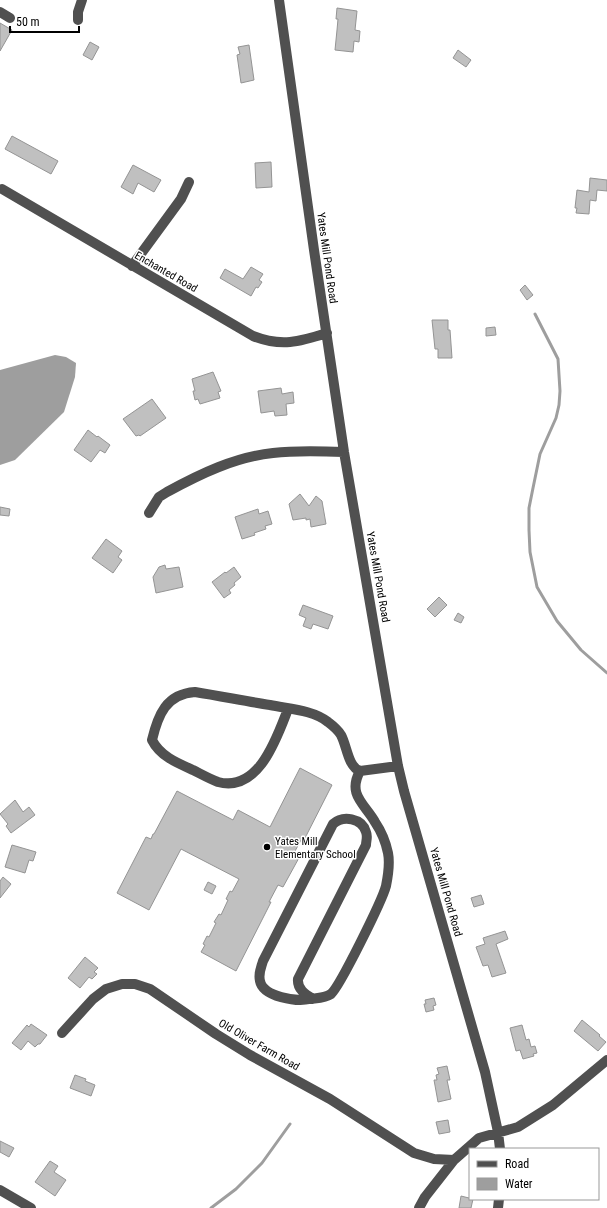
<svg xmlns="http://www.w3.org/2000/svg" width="607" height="1208" viewBox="0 0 607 1208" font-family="'Roboto Condensed',sans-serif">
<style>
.water{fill:#9e9e9e}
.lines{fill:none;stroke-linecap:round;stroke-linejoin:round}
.stream{stroke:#9e9e9e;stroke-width:3}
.building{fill:#c0c0c0;stroke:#949494}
.minor{stroke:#505050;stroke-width:10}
.poi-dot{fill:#000;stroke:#fff;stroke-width:1.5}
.labels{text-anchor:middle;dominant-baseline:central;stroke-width:3;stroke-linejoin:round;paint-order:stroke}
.street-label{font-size:11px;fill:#000;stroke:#fff}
.poi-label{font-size:11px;fill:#000;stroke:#fff;text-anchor:start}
</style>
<rect width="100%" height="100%" fill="#fff"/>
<path class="water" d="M55 355 66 357 76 363 75 377 64 412 15 460 0 465V370Z"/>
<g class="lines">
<path class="stream" d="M535 314 558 359 560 391 559 405 556 418 540 454 533 488 529 508V530L530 552 537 587 557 621 581 650 607 673
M211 1208 236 1189 262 1163 290 1124"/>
</g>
<path class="building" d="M337 8 357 11 355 30 360 31 359 42 354 41 353 52 335 50 337 30 338 19H336Z
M0 23 12 30 0 51Z
M90 42 99 47 92 60 83 55Z
M249 45 254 80 241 83 237 55 240 54 238 47Z
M458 50 471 60 466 67 453 58Z
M12 136 58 161 51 174 5 149Z
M271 162 272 187 256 188 255 163Z
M133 165 161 180 154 192 138 183 133 194 121 187Z
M590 178 607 180V191L597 190 596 201 590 200 589 214 576 213 577 208H575L577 190 589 192Z
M251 267 263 274 259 280 262 282 258 288 256 287 251 296 220 278 225 269 243 279Z
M525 285 533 295 527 300 520 290Z
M432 320H448V330H450L452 358H438V349H435Z
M495 327 496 335 486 336V328Z
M213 372 221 391 218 392 220 398 200 404 198 399 195 400 193 391H195L192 379Z
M281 388 282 394 293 392 294 403 286 404 287 415 275 416 274 411 261 413 258 391Z
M152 399 166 418 140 436 139 435 136 436 123 419Z
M88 430 97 437 98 436 110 445 105 453 100 450 91 462 74 450Z
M300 494 309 506 316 496 322 501 326 524 311 527 310 519 306 520V518L293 520 289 504Z
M0 507 10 509 9 516 0 515Z
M258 509 259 514 268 511 272 524 265 526 266 529 254 533 255 535 242 539 235 517Z
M106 539 122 551 118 557 122 560 113 573 92 558Z
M165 565 166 569 179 567 183 587 156 593 153 577 159 567Z
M234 567 241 577 234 583 235 585 229 590 231 593 224 598 212 582 225 572 226 573Z
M439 597 447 605 435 617 427 609Z
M303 605 333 616 328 629 313 624 311 629 303 626 306 618 299 615Z
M458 613 464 617 461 623 454 620Z
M300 768 332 785 303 842 301 840 294 853 300 856 283 887 278 885 269 902H271L267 910 236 971 201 952 205 945 203 944 207 936 209 937 216 923 214 922 219 914 221 915 228 900 226 899 230 891 232 892 239 879 181 849 149 910 117 893 146 837 151 839 153 834H154L177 791 233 820 238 810 270 827Z
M15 800 23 812 29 807 35 815 11 833 6 826 8 824 0 814Z
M12 845 36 852 33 861 29 860 25 873 5 867Z
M3 877 11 884 0 898V881Z
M208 882 216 886 212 894 204 890Z
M481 895 484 904 474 907 471 898Z
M505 931 508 939 496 944 506 973 492 977 488 965 483 966 476 947 485 944 483 938Z
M85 957 98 968 94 972 97 974 92 979 89 977 80 988 68 978Z
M434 998 436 1005 433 1006 434 1010 426 1012 424 1004H426L425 1000Z
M582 1020 600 1035 599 1036 606 1042 598 1051 574 1031Z
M31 1024 47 1035 40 1044H38L35 1047 28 1041 21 1050 12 1043 27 1025 29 1027Z
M522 1025 526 1040 529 1039 531 1047 535 1046 537 1053 533 1054 534 1056 523 1059 520 1050 516 1051 510 1028Z
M447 1066 450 1080H447L451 1099 438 1102 434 1080H437L436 1075 439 1074 437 1068Z
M75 1075 86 1079 85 1081 95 1085 91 1096 70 1088Z
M448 1120 450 1132 439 1134 436 1122Z
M0 1141 14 1148 9 1157 0 1152Z
M50 1161 58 1166 54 1172 66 1180 55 1196 35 1182Z
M461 1196 473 1199 471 1208H459Z"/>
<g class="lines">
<path class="minor" d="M279 0 314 250 344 452 398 766 404 791 485 1072 498 1132 500 1149
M0 12 10 18
M78 20V12L82 0
M2 189 253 336C281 347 299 342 327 333
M132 266 181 199 189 182
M149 513 159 497 167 492C200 474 235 457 273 453 297 450 321 451 344 452
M288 709C277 737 259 793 218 782 210 779 201 774 193 770 177 763 160 756 152 740 158 715 166 694 195 692 220 696 245 701 270 705 289 709 313 710 328 722 332 725 338 730 341 735 347 746 348 767 360 771L398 766
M313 999C305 994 297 989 298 979L366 845C366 841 368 837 366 832 362 818 343 815 333 824L263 961C261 968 258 973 260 981 263 997 297 1002 310 999 317 998 325 998 331 994 340 986 382 901 386 886 388 876 390 863 388 853 386 843 381 831 375 822 365 804 347 795 360 771
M62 1033 93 999 106 989 122 984H135L150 989 216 1034 250 1055 330 1099 414 1153 434 1159 454 1160
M0 1190 31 1208
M419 1208 425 1197 454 1160 479 1138 518 1127 553 1105 607 1060
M498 1208 499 1199"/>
</g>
<circle class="poi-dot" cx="267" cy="847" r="4"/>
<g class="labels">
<g class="street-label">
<text transform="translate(327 258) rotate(82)">Yates Mill Pond Road</text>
<text transform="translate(166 272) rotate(30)">Enchanted Road</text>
<text transform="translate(378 577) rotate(80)">Yates Mill Pond Road</text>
<text transform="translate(446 892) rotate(74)">Yates Mill Pond Road</text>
<text transform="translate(259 1045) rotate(30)">Old Oliver Farm Road</text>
</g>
<g class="poi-label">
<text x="275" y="841">Yates Mill<tspan x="275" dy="13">Elementary School</tspan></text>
</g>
</g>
<rect x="469" y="1148" width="130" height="52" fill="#ffffff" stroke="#999999"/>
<rect x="477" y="1161" width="20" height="6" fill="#505050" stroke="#999999"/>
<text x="505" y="1168" font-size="12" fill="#000000">Road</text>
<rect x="477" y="1178" width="20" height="12" fill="#9e9e9e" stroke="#999999"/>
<text x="505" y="1188" font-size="12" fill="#000000">Water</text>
<path d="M10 26v6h69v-6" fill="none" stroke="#000000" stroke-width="2"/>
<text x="16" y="26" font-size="12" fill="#000000" stroke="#ffffff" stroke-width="3" paint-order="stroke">50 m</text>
</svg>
